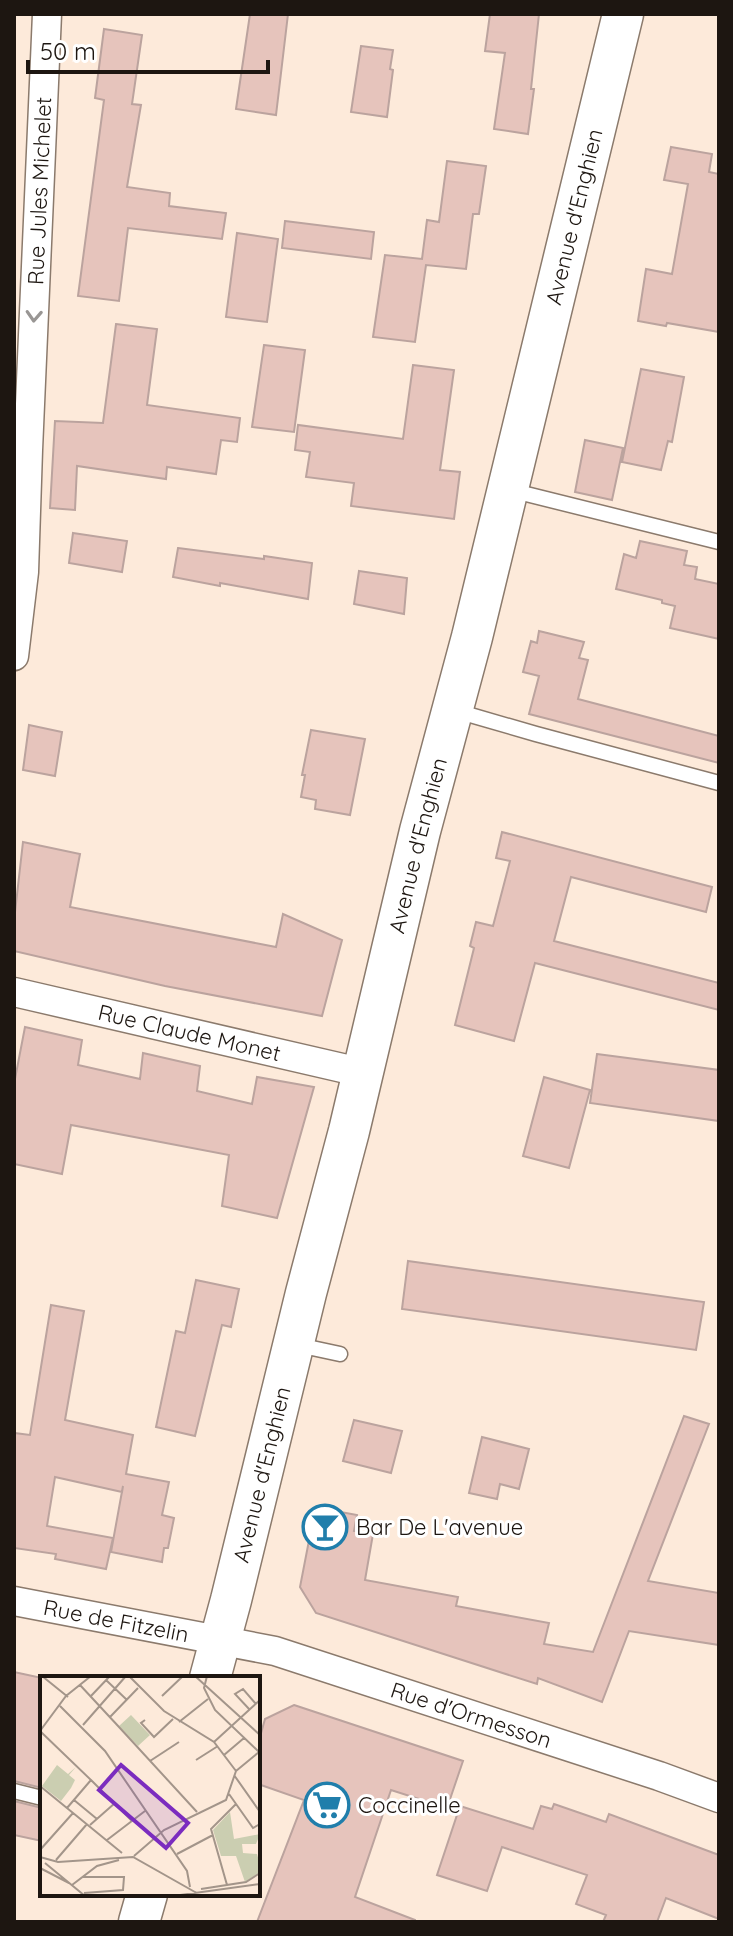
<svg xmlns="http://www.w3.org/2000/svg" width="733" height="1936" viewBox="0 0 733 1936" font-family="Quicksand,sans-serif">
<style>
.building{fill:#e6c4bc;stroke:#bba39e;stroke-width:2}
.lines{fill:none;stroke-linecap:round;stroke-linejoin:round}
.lane-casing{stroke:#8b7a6c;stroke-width:17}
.street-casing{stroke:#8b7a6c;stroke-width:31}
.secondary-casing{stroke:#8b7a6c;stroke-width:43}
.lane{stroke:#fff;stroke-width:14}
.street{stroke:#fff;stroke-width:28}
.secondary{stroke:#fff;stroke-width:40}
.oneway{stroke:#999694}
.labels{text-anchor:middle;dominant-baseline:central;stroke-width:6;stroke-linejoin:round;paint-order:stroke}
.street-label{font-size:22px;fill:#1d1611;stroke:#fff}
.poi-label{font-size:22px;fill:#1d1611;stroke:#fff;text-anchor:start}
.inset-road{fill:none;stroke:#a3958a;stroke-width:2}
.view{fill:#7b2cbf;fill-opacity:0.15;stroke:#7b2cbf;stroke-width:4}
.inset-edge{fill:none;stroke:#1d1611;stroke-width:4}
</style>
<rect width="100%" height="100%" fill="#fdeada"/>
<path class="building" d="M250 14H288L276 115 236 109Z
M490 14H539L531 89H534L528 134 494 129 505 53 485 51Z
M104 29 142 35 132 104 141 105 127 187 170 193 169 206 226 213 222 239 128 228 119 301 78 296 104 100 95 98Z
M361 46 393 50 390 69 393 70 387 117 351 112Z
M671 147 712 154 709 172 719 174V332L667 323 666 326 638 321 646 269 672 274 688 184 664 180Z
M447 161 486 166 479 214H473L466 269 426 265 415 342 373 337 385 255 422 259 427 220 439 222Z
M285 221 374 232 371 259 282 248Z
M237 233 278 239 267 322 226 317Z
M116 324 157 329 147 405 240 418 237 442 221 440 216 474 167 467 166 479 77 466 75 510 50 508 55 421 103 423Z
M264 345 305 350 294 432 252 427Z
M413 365 454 370 440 470 460 472 454 519 351 506 354 483 306 477 310 452 295 450 298 425 403 439Z
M641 369 684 377 672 442 668 441 661 470 622 462Z
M585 440 623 448 612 500 575 492Z
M73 533 127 541 122 572 69 563Z
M640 541 687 551 684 565 697 567 695 579 719 584V639L670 628 675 606 662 603V600L616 589 624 554 636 558Z
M178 548 264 559V556L312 563 308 599 220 583V586L173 577Z
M359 571 407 578 404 614 354 604Z
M539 631 584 642 579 658 588 660 578 699 719 736V763L529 714 539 676 523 672 531 641 537 643Z
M29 725 62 732 55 776 23 770Z
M311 730 365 739 350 815 315 809 316 800 301 797 305 775H302Z
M502 832 712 887 706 912 571 877 554 941 719 983V1010L535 963 514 1041 455 1025 474 948 470 946 476 922 493 926 510 861 496 858Z
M23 842 80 854 70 907 276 947 283 914 342 940 322 1016 165 986 14 951V921Z
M25 1027 82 1040 78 1065 140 1079 143 1053 200 1066 197 1091 252 1104 257 1077 314 1087 277 1218 222 1206 229 1155 71 1125 62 1174 14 1164V1084Z
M597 1054 719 1070V1121L590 1103Z
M544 1077 590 1090 569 1168 523 1156Z
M408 1261 704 1302 696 1350 402 1309Z
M196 1280 239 1289 231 1327 222 1325 195 1436 156 1427 176 1331 185 1333Z
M51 1305 84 1311 65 1420 133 1435 126 1474 169 1482 162 1515 174 1518 168 1548H164L162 1562 111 1552 123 1486 122 1492 55 1477 47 1526 113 1538 106 1569 55 1559 56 1554 14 1548V1433L30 1435Z
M684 1416 709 1424 648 1581 719 1593V1645L629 1631 602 1702 538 1678 537 1684 316 1613 300 1587 311 1530 314 1531 319 1508 357 1515 354 1531 373 1534 365 1580 458 1597 456 1606 549 1623 544 1644 593 1652Z
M354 1420 402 1431 391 1473 343 1461Z
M482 1437 529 1449 519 1489 500 1484 497 1499 469 1493Z
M14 1672 42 1678V1788L14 1781Z
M294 1705 463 1761 447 1808 391 1790 355 1897 415 1920V1922H257L304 1800 258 1784V1744L265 1719Z
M14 1801 42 1808V1841L14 1835Z
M554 1804 606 1822 609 1814 719 1855V1919L666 1898 657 1922H603L606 1915 576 1904 587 1875 502 1847 487 1891 437 1875 460 1806 533 1829 541 1806 552 1809Z"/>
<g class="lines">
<g class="lane-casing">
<path id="lane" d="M510 490 719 542
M453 710 536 734 719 783
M298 1345 340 1354
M14 1791 42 1798"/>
</g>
<g class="street-casing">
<g id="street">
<path id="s1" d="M14 656 24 572 28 450 47 14"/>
<path id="s2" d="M14 992 364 1073"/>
<path id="s3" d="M14 1601 275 1651 659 1776 719 1798"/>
</g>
</g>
<g class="secondary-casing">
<g id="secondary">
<path id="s4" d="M210 1678 231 1600 306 1293 349 1131 420 831 472 637 623 14"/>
<path d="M139 1922 147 1894"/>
</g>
</g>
<use href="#lane" class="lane"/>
<use href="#street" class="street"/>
<use href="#secondary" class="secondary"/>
</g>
<defs><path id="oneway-chevron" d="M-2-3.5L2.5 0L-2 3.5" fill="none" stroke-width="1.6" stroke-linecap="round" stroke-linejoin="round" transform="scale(2)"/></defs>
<use class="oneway" href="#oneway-chevron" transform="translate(34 316) rotate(93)"/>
<defs>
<g id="bar-ring" transform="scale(2.3)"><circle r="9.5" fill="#fff" stroke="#207eab" stroke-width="1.5"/><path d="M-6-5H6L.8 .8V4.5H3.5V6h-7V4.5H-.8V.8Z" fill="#207eab"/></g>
<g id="supermarket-ring" transform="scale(2.3)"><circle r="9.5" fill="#fff" stroke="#207eab" stroke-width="1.5"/><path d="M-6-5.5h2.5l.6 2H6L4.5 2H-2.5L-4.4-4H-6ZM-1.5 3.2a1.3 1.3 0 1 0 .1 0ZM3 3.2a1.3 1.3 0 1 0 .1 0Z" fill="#207eab"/></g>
</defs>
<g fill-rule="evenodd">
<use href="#bar-ring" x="325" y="1527"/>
<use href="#supermarket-ring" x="327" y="1805"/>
</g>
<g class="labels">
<g class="street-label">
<text stroke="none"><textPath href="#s1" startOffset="466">Rue Jules Michelet</textPath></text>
<text stroke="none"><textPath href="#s4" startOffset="1506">Avenue d'Enghien</textPath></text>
<text stroke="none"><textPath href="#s4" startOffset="858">Avenue d'Enghien</textPath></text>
<text stroke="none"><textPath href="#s2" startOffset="180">Rue Claude Monet</textPath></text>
<text stroke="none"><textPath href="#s4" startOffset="210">Avenue d'Enghien</textPath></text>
<text stroke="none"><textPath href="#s3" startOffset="104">Rue de Fitzelin</textPath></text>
<text stroke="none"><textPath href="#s3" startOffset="472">Rue d'Ormesson</textPath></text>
</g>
<g class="poi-label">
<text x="356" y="1527">Bar De L'avenue</text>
<text x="358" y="1805">Coccinelle</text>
</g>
</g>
<g transform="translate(40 1676)">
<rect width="220" height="220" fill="#fdeada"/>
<path d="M91 39 110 59 98 70 79 50ZM17 89 28 98 36 91 29 99 35 104 31 112 21 125 2 110ZM190 136 194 163 220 158 216 168H202L203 177 217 178 220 189V196L205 206 196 180H181L173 154Z" fill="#cbceb1"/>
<path class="inset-road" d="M2 0 28 21M89 0 124 35 174 66 196 95M155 0 220 59M167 0 164 12 175 34 219 76M66 4 87 24M40 9 79 51M122 20 143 0M50 21 70 0M20 30 65 75 147 195 150 211M210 34 195 18 203 13 216 28M70 41 98 12M105 44 101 47 114 61 133 43M139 46 168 23M43 49 86 0M79 51 157 136M0 55 51 104 27 132M0 55 26 20 51 0M174 66 220 24M184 79 204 62M156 84 178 70M110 85 139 66M196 95 219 76M194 99 220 136M51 104 92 145M0 110 82 177M189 118 213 152 220 148M34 124 57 143M50 149 75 127M67 164 105 135M0 174 33 137M137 178 173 159M94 180 124 154 186 124 196 95M0 181 18 186 93 181 162 220M16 184 47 148M5 187 45 220M0 192 29 207M42 201H84L83 214 44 217M32 209 57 190 79 184M187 209 171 153 196 128M161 213 206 206 220 197M133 220 220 208"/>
<path class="view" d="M81 89 148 147 126 172 59 114Z"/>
<rect width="220" height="220" class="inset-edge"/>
</g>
<rect width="733" height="1936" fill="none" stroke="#1d1611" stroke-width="32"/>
<path d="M28 60v12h240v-12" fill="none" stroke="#1d1611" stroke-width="4"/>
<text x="40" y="60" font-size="24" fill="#1d1611" stroke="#ffffff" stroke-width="6" paint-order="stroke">50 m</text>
</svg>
